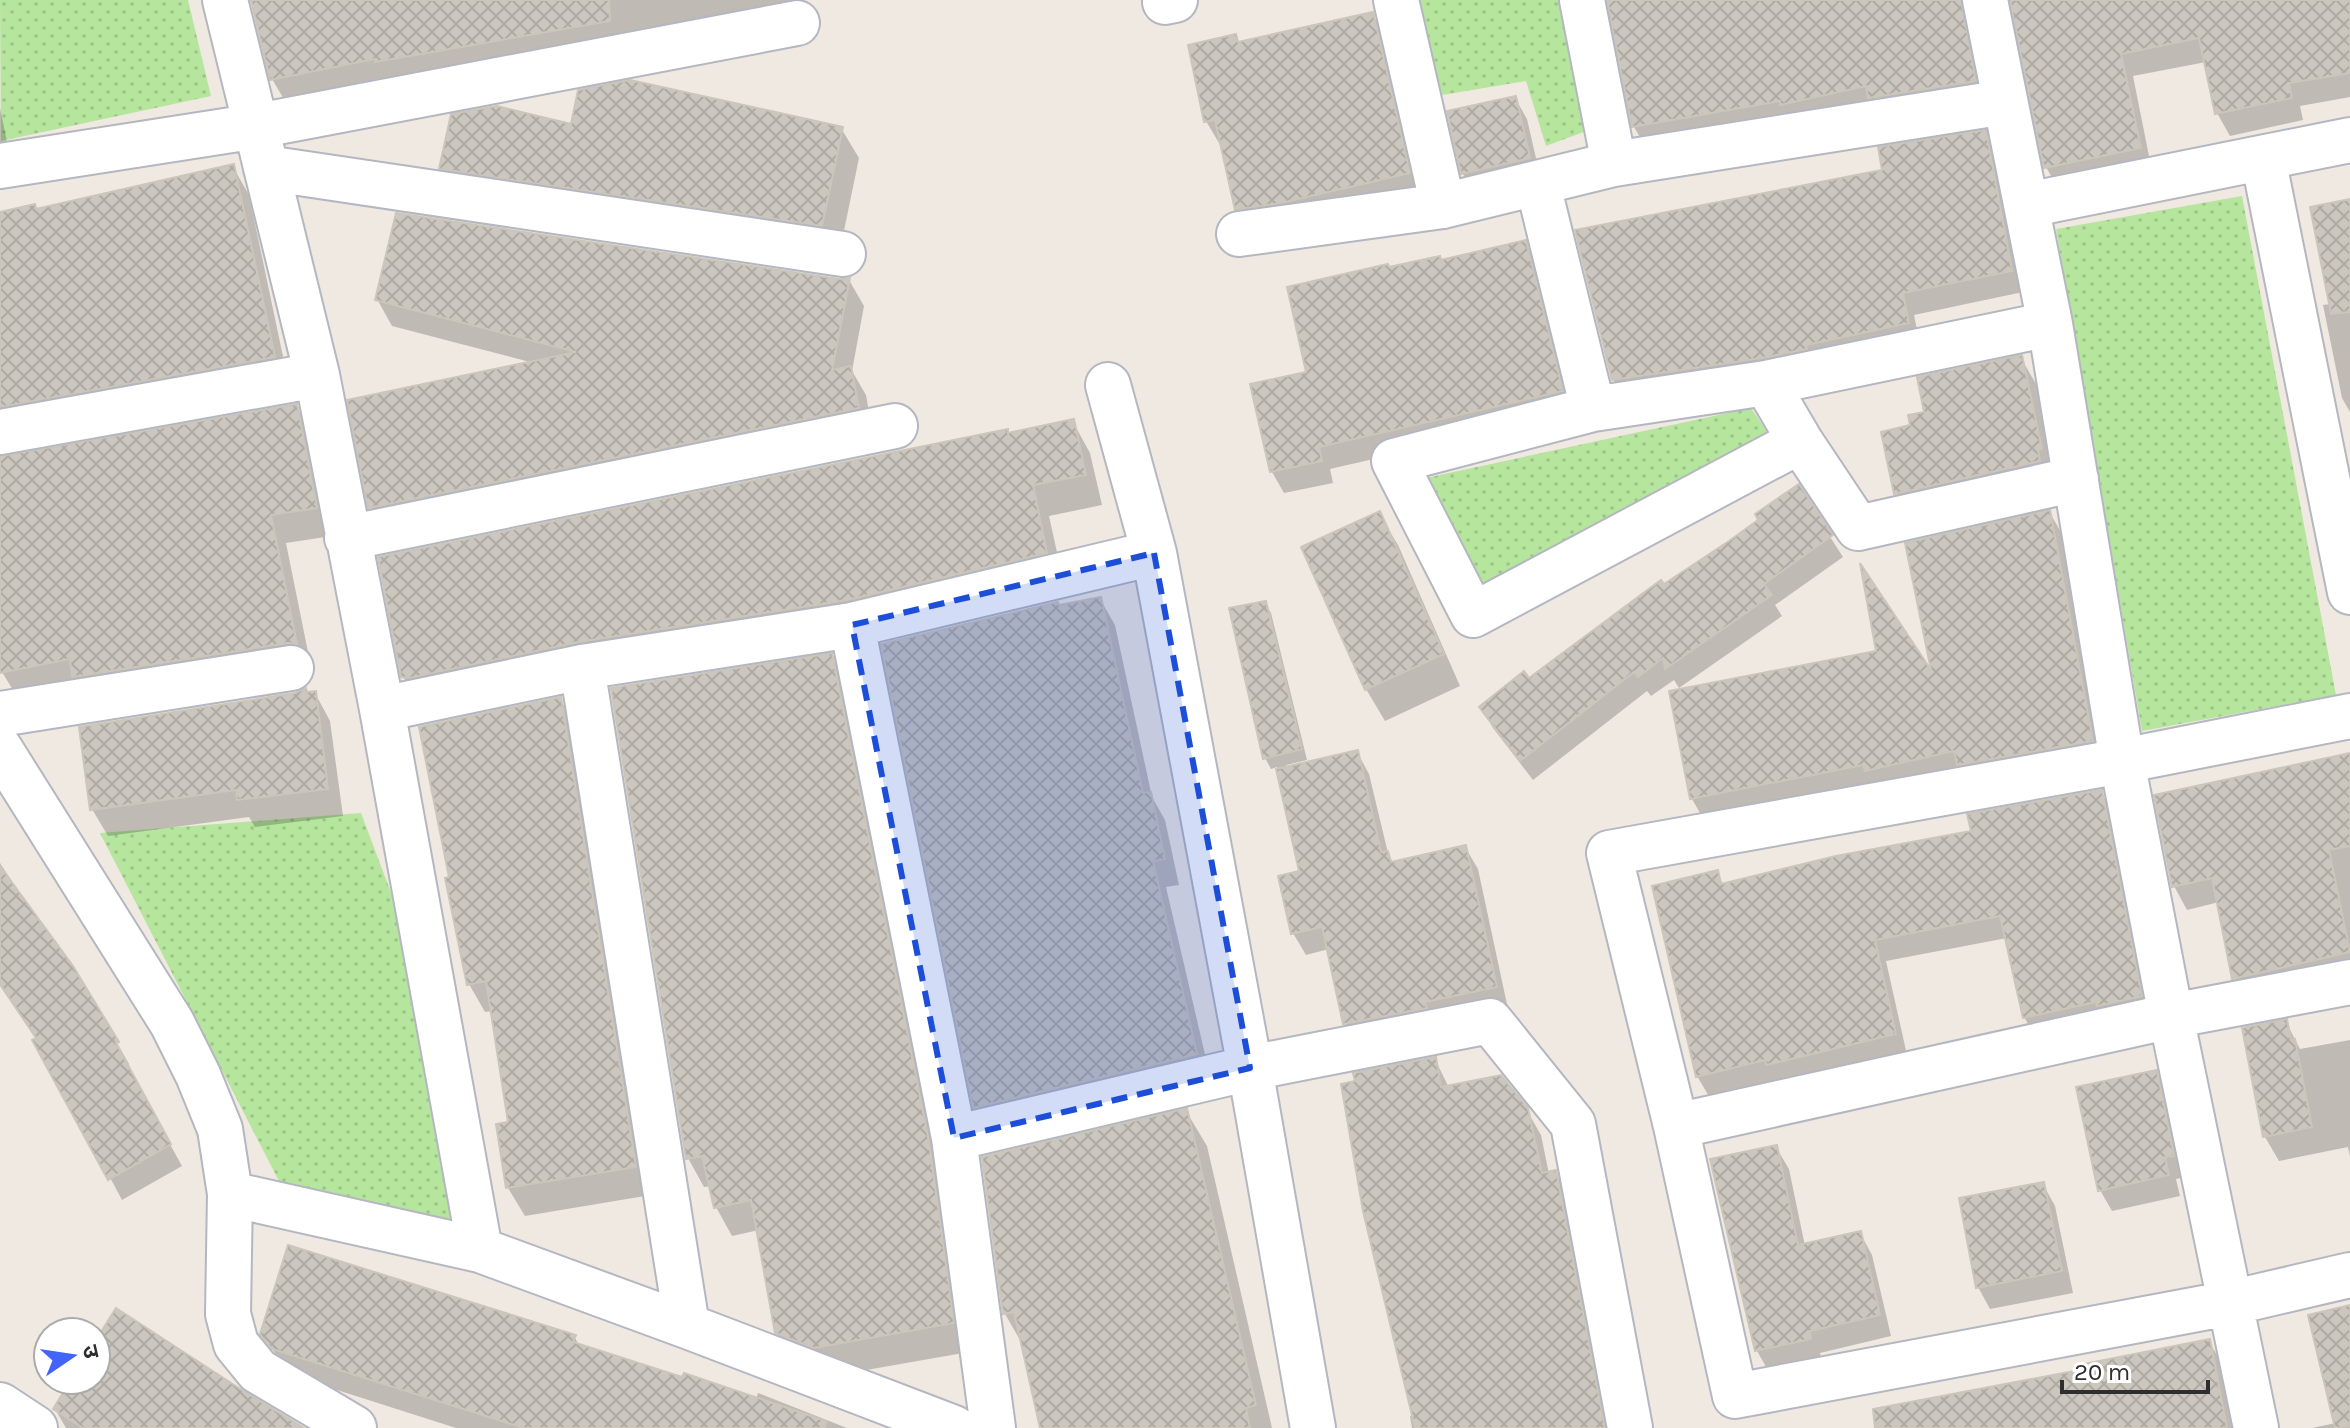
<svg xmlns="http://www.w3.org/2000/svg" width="2350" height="1428" viewBox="0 0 2350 1428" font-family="Karla,'Noto Sans Devanagari',sans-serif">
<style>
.grass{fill:url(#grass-dots)}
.shadow{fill:#0003}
.building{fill:url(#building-cross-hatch);stroke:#cbc5ba;stroke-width:2}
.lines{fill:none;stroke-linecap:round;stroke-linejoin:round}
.minor-casing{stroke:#b4b7c1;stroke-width:48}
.minor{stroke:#fff;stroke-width:44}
.marked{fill:#1d4ed8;fill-opacity:0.2;stroke:#1d4ed8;stroke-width:6;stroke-dasharray:16 10;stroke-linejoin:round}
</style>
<defs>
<pattern id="grass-dots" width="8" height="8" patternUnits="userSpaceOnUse" patternTransform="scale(2)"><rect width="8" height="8" fill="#b6e59e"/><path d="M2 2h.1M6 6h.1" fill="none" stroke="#9dc588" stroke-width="1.8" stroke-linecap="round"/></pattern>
<pattern id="building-cross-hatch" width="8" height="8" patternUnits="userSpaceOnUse" patternTransform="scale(2)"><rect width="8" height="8" fill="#cbc7bf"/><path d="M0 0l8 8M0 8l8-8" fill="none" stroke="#afaba4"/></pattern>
</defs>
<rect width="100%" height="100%" fill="#efe9e1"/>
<path class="grass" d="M0 0H188L211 96 1 141Z
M1413 0H1560L1589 130 1546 146 1526 81 1436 96Z
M2242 196 2336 695 2142 731 2056 229Z
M1751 408 1771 437 1478 594 1421 479Z
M361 813 396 906 451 1219 281 1185 100 833Z"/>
<path class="shadow" d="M250 0H798L803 27 295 118 272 79 255 10Z
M1610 0H1990L1987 104 1647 149 1634 127Z
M2009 0H2350V97L2300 106 2303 120 2230 136 2217 113 2206 62 2133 76 2152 171 2059 190 2046 167 2013 2Z
M1372 14 1385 36 1421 195 1249 230 1237 209 1222 142 1219 143 1206 121 1235 37 1240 44Z
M1515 98 1527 119 1541 180 1476 195 1463 174 1449 113Z
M0 108 10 156 0 158Z
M572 126 841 128 859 158 839 255 459 198 441 168Z
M1985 133 1997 154 2023 292 1914 315 1920 345 1626 401 1613 379 1885 172Z
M233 167 249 195 289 385 0 441V214L37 211Z
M2350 201V412L2342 398 2323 305 2331 304Z
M1525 243 1537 264 1574 413 1330 469 1333 483 1284 493 1272 472 1253 386 1308 374 1389 269 1441 262Z
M849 280 864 306 852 371 866 395 873 434 386 534 370 507 534 363 392 326 377 299Z
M2021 358 2039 389 2059 481 1915 525 1896 493 1913 427 1926 414Z
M296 406 312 434 332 536 286 543 312 672 19 700 2 672 0 660V458Z
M1073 422 1090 453 1102 505 1049 516 1064 584 421 708 403 676 1009 435Z
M1798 487 1843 557 1775 605 1782 616 1679 688 1674 680 1651 696 1647 691 1533 780 1493 728 1482 707 1529 680 1760 520Z
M2050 513 2062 534 2104 762 1704 820 1692 799 1935 679Z
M1379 514 1398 545 1460 686 1385 721 1366 689Z
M1100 599 1115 625 1152 797 1165 820 1179 885 1166 887 1211 1080 990 1133 975 1107 1059 607Z
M1265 603 1271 613 1307 760 1286 765 1287 769 1357 752 1369 774 1388 853 1393 863 1465 847 1478 869 1508 1009 1436 1023 1357 1045 1345 1024 1329 949 1306 955 1293 933 1302 873 1277 767 1271 769 1265 758Z
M831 656 848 684 945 1172 969 1352 832 1376 794 1361 777 1332 759 1230 732 1236 716 1207 711 1186 704 1187 688 1158Z
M315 693 330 721 343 816 255 827 249 817 108 836 92 809 307 694Z
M560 699 577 727 651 1195 525 1216 508 1188 498 1125 510 1123 493 1011 485 1012 469 984Z
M2350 755V977L2248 1002 2234 978 2219 902 2187 910 2174 886Z
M2101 792 2114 814 2153 1018 2037 1039 2024 1017 2007 938 1886 961 1907 1055 1710 1098 1697 1076 1717 873 1724 886 1973 832Z
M0 863 117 1043 129 1064 127 1066 182 1166 122 1200 37 1040 0 986Z
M2286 1022 2300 1049 2350 1040V1157L2348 1147 2279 1161 2265 1137 2244 1030Z
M1435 1059 1449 1088 1526 1109 1541 1135 1549 1174 1555 1172 1569 1196 1613 1428H1412L1410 1416 1414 1415Z
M2156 1072 2168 1094 2185 1177 2176 1179 2180 1196 2112 1211 2100 1190Z
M1186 1111 1207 1146 1272 1428H1042L1023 1345 1005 1314 984 1159Z
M1776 1147 1789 1169 1805 1246 1860 1233 1872 1255 1891 1336 1820 1353 1822 1361 1769 1372 1757 1351Z
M2043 1184 2055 1206 2073 1293 1990 1309 1978 1287Z
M2350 1307V1428H2312L2336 1423Z
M262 1334 574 1336 580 1347 756 1399 758 1393 847 1428H456L290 1375Z
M2209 1341 2223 1366 2235 1428H1883L2088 1371Z
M96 1344 301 1428H66L55 1409 73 1380H96Z"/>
<path class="building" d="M251 0H609L610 21 375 62V59L270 80Z
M1607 0H1961L1976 81 1868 98 1866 86 1780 105V101L1632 127Z
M2010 0H2350V73L2289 83 2292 98 2215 114 2199 38 2121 54 2141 148 2044 168Z
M1373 12 1410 173 1281 203 1235 210 1215 120 1204 122 1188 45 1236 34 1238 42Z
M630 80 843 127 822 226 439 169 451 114 497 106 571 124 578 90Z
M1516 96 1530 158 1461 174 1447 111Z
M1986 130 2012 271 1903 293 1909 323 1806 345 1807 349 1762 358 1612 380 1575 230 1882 170 1878 147Z
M234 164 275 357 0 407V212L35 204 36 209Z
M2350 199V312L2331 314 2310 207Z
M396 213 839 279 850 278 832 370 851 366 859 408 368 508 347 400 576 352 375 300Z
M1526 240 1563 391 1319 447 1322 461 1270 472 1250 384 1306 372 1287 287 1388 264 1389 267 1440 256 1441 260Z
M2022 355 2042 449 2038 450 2040 461 1894 494 1881 432 1910 425 1908 415 1924 412 1917 377Z
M297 404 317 508 271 515 297 644 287 643 72 677 70 659 0 673V456Z
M1074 419 1086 475 1033 485 1047 553 847 600 578 642 410 678 401 677 378 557 1008 429V433Z
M1799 484 1833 535 1764 584 1772 595 1665 669 1663 658 1638 677 1634 672 1520 761 1479 707 1524 671 1529 678 1661 580 1664 584 1729 541 1758 520 1755 514Z
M2050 510 2093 741 1957 765 1954 751 1865 771 1863 765 1690 799 1669 691 1876 651 1860 563 1931 670 1905 543Z
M1380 511 1444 654 1365 690 1301 547Z
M1101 597 1143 793 1151 792 1165 859 1153 861 1197 1054 973 1108 881 644 1058 602 1059 605Z
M1266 601 1302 749 1263 759 1229 608Z
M832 653 929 1142 954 1323 814 1348 775 1333 751 1200 714 1208 702 1156 686 1159 611 688Z
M306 688 307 692 316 691 328 789 237 800 236 790 90 810 79 727 295 693Z
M561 697 636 1167 506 1188 496 1124 508 1122 486 981 467 985 445 878 449 877 419 727Z
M1358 750 1381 852 1388 851 1391 862 1466 845 1497 987 1425 1002 1427 1008 1343 1024 1322 927 1291 934 1278 876 1299 871 1276 769Z
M2350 753V846L2329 850 2350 952 2232 979 2212 878 2172 887 2154 795Z
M2102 790 2142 996 2097 1006 2096 1002 2023 1018 2000 916 1875 940 1896 1034 1766 1065 1765 1060 1696 1077 1652 886 1718 870 1721 884 1836 856 1971 831 1967 814Z
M0 866 73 966 119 1042 116 1043 171 1144 108 1180 32 1040 36 1038 0 984Z
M2287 1019 2291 1040 2295 1039 2312 1127 2263 1137 2242 1028Z
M1436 1057 1441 1087 1501 1075 1528 1108 1542 1173 1556 1170 1605 1428H1415L1363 1211 1341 1084 1355 1081 1353 1073Z
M2157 1070 2174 1156 2165 1157 2169 1175 2098 1191 2076 1087Z
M1187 1108 1256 1405 1246 1408 1250 1428H1040L1014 1312 1003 1314 982 1157Z
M1777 1145 1798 1245 1861 1231 1880 1315 1810 1331 1811 1339 1755 1351 1710 1159Z
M2044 1182 2062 1271 1976 1288 1959 1198Z
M288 1245 576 1335 573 1342 682 1377 684 1373 826 1421 825 1428H524L272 1349 260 1334Z
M2350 1305V1426L2335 1428 2308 1315Z
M116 1308 245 1392 304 1428H83L53 1409 71 1380H96V1340Z
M2210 1339 2227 1428H1875L1873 1409 2085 1369 2084 1364Z"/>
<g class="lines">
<g class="minor-casing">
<path id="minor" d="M225 0 317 375 382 709 480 1250
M1396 0 1443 206
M1582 0 1614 164
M1985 0 2050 324 2122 761 2171 1016 2256 1428
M1165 2 1175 0
M2263 158 2350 592
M0 166 257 126 797 23
M266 168 843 254
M1538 185 1593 409
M2027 205 2350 140
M1239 234 1443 206 1614 164 2005 102
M1766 383 1800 441 1858 528 2076 479
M1108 385 1154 553 1250 1068 1313 1428
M0 432 317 375
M1800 441 1473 615 1394 461 1593 409 1766 383 2050 324
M347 538 895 426
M852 625 954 1138 993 1428
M582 667 687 1326
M382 709 582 667 852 625 1154 553
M0 714 291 668
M2350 716 2122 761 1609 853 1676 1126 1735 1396 2230 1303 2350 1275
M0 749 172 1023 198 1075 220 1129 230 1194 228 1314 236 1344 258 1371 354 1428
M1676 1126 2171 1016 2350 982
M954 1138 1250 1068 1490 1021 1573 1124 1630 1428
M230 1194 480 1250 687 1326 954 1428
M0 1405 35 1428"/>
</g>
<use href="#minor" class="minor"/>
</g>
<path class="marked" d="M1154 553 1250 1068 954 1138 852 625Z"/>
<g transform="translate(72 1356) rotate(77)"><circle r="38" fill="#ffffff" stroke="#ababab" stroke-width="2"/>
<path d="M0-6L14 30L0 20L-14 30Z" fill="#4264fb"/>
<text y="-12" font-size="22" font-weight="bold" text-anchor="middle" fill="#2e2e2e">उ</text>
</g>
<path d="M2062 1380v12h146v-12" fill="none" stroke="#2e2e2e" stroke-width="4"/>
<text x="2074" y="1380" font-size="24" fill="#2e2e2e" stroke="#ffffff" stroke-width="6" paint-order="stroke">20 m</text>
</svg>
